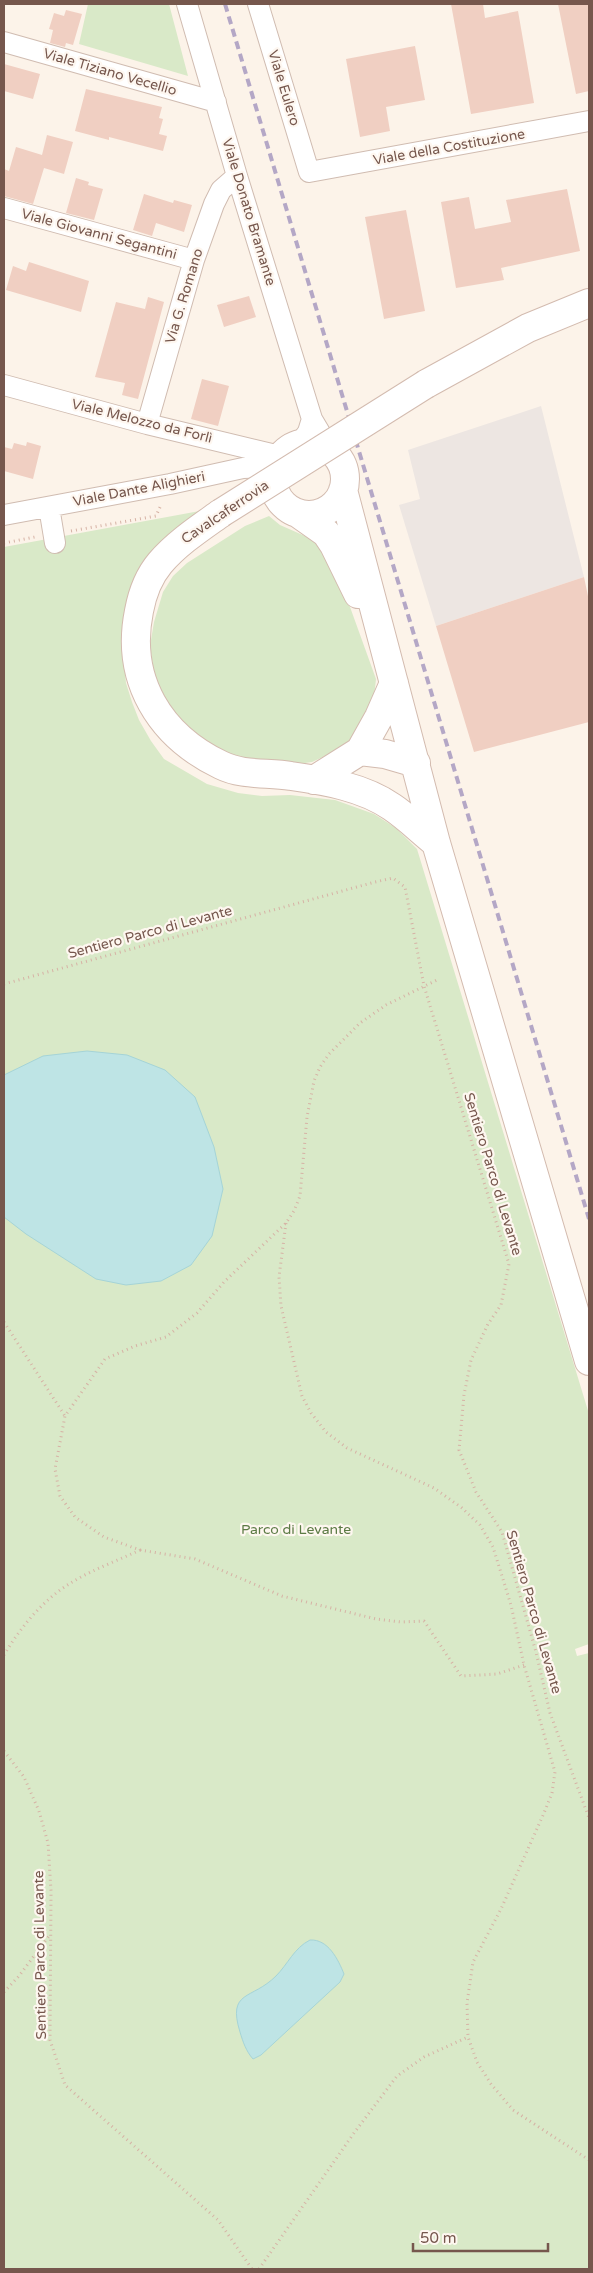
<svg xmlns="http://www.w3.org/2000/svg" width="593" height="2273" viewBox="0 0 593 2273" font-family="'Varela Round',sans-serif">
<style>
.industrial{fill:#ede6e2}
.green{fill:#d9e9c8}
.water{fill:#bee4e5;stroke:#a5d4d7}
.building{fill:#f0cfc2}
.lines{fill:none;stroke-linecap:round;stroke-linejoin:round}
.street-casing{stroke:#d0bcb1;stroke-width:22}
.secondary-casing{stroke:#d3bbaf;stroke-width:30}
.path{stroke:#d6b2a5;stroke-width:3;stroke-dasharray:1 4;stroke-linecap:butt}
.street{stroke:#fff;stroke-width:20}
.secondary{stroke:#fff;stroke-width:28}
.rail{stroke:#b4a7c6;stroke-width:4;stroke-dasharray:8 5;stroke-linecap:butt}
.secondary-bridge-casing{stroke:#d3bbaf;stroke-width:30;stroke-linecap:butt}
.secondary-bridge{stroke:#fff;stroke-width:28}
.labels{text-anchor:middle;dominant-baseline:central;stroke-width:4.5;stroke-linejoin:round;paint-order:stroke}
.street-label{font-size:14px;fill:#76574d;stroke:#fef7f0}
.park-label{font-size:14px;fill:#5c7b45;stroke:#fef7f0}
</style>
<rect width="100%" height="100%" fill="#fcf3e9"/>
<path class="industrial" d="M541 406 584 577 436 626 399 505 420 499 408 450Z"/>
<path class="green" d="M88 4H169L188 76 79 44Z
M216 508 142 576 121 634 126 683 132 702 139 720 151 741 164 759 207 784 238 793 262 796 290 795 335 800 374 814 396 828 417 849 589 1414V1644L575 1649 577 1656 589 1653V2269H4V547Z
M269 516 280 525 314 540 330 559 341 582 376 679 373 706 363 729 345 747 312 762 283 766 237 762 172 719 154 673 150 646 154 622 163 592 173 576 187 563 245 526Z"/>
<path class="water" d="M87 1051 127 1055 165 1070 195 1097 214 1147 223 1189 212 1236 191 1265 161 1281 126 1285 96 1279 26 1234 4 1217V1075L43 1056Z
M310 1940C328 1939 338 1959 344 1974L340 1982 261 2055 253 2059C246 2051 243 2042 240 2032 227 1990 252 2000 276 1976 288 1964 294 1948 310 1940Z"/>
<path class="building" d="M451 4H483L485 18 518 11 534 103 471 114Z
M558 4H589V91L576 94Z
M66 10 82 14 73 45 66 43 65 47 50 43 53 30 49 29 54 13 64 16Z
M415 46 425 100 386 107 390 131 360 137 346 59Z
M4 64 40 74 33 99 4 91Z
M86 89 162 107 159 118 163 119 159 134 167 136 163 151 109 137V140L75 131Z
M47 135 73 142 64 174 44 168 33 204 4 196V169L9 171 16 147 42 155Z
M76 178 89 182 88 185 103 189 94 220 66 213Z
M567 189 580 251 501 268 504 280 456 288 441 202 469 197 475 229 511 222 506 200Z
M144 194 173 203 174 200 192 205 184 232 156 223 152 236 133 230Z
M406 210 425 311 384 319 365 217Z
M29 262 89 281 81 312 6 290 13 266 26 271Z
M249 296 256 317 224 327 217 305Z
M148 297 164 302 138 399 122 395 125 383 95 377 116 302 145 309Z
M202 379 229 386 218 426 191 419Z
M27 442 41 446 33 479 4 471V447L12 449 14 443 26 446Z
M584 577 589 601V722L474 752 436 626Z"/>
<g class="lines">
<g class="street-casing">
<path id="street" d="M187 4 237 176 312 419 331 451
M258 4 309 172 589 121
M4 42 216 102
M4 208 194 260
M4 385 147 424 280 456
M147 424 194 260 214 204 221 190 237 176
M299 444 308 432 312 419
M49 507 55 543
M4 515 170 484 243 468 274 467"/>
</g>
<g class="secondary-casing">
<path id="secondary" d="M426 384 528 328 589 303
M273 479a36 36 0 1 1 72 0a36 36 0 1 1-72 0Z
M343 490 436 843 589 1361
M221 513C200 528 177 543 160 563 149 576 142 595 139 611 125 680 160 736 221 765 243 776 268 772 291 776 326 781 363 787 392 807 407 817 421 831 436 843
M299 514 326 533 334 545 358 594
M360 751 385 754 416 763
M314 780 360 751 379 717 394 683"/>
</g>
<path class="path" d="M71 531 156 516 161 505
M4 543 35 537
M4 984 375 882 393 878 405 887 424 986 509 1264 501 1305 488 1324 471 1360 464 1395 459 1450 476 1492 502 1532 536 1652 550 1713 589 1818
M286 1223 279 1277 281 1306 302 1396 311 1413 326 1432 347 1448 434 1488 462 1508 480 1525 493 1547 511 1605 524 1665 555 1772 552 1793 544 1813 501 1909 473 1962 467 2003 468 2037 477 2062 491 2084 513 2110 589 2160
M4 1322 65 1416
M140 1550 195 1559 282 1596 376 1619 401 1622 424 1621 461 1676 497 1674 524 1665
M4 1655C20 1628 42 1601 69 1584 91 1570 117 1561 140 1550L104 1537 75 1517 60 1496 55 1469 65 1416 105 1359 135 1346 166 1337 197 1313 224 1282 286 1223 294 1211 300 1196 307 1117 314 1081 320 1067 329 1054 360 1023 386 1005 437 980
M4 1751 24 1777 39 1811 48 1843 51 1891 50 2040 65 2085 218 2220 252 2269
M4 1992 19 1976 49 1936
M259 2269 354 2133 397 2076 424 2057 468 2037"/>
<use href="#street" class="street"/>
<use href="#secondary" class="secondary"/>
<path class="rail" d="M225 4 589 1219"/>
<g class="secondary-bridge-casing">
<path id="secondary-bridge" d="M221 513 426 384"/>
</g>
<use href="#secondary-bridge" class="secondary-bridge"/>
</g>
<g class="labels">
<g class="street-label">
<text transform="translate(110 72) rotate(16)">Viale Tiziano Vecellio</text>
<text transform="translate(284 88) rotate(73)">Viale Eulero</text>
<text transform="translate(449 147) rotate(-10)">Viale della Costituzione</text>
<text transform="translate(249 212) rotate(73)">Viale Donato Bramante</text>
<text transform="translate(99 234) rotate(15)">Viale Giovanni Segantini</text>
<text transform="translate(184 296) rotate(-73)">Via G. Romano</text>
<text transform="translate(142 421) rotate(14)">Viale Melozzo da Forlì</text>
<text transform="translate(139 489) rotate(-11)">Viale Dante Alighieri</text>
<text transform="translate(225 512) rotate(-34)">Cavalcaferrovia</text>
<text transform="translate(150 932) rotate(-15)">Sentiero Parco di Levante</text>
<text transform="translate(493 1174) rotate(73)">Sentiero Parco di Levante</text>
<text transform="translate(534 1612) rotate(74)">Sentiero Parco di Levante</text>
<text transform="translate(40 1955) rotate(-91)">Sentiero Parco di Levante</text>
</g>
<g class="park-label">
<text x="296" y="1529">Parco di Levante</text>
</g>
</g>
<rect width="593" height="2273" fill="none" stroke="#76574d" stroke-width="10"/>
<path d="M413 2243v8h135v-8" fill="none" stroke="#76574d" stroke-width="2.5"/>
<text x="420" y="2243" font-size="15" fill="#76574d" stroke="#fef7f0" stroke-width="4" paint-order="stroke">50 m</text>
</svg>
